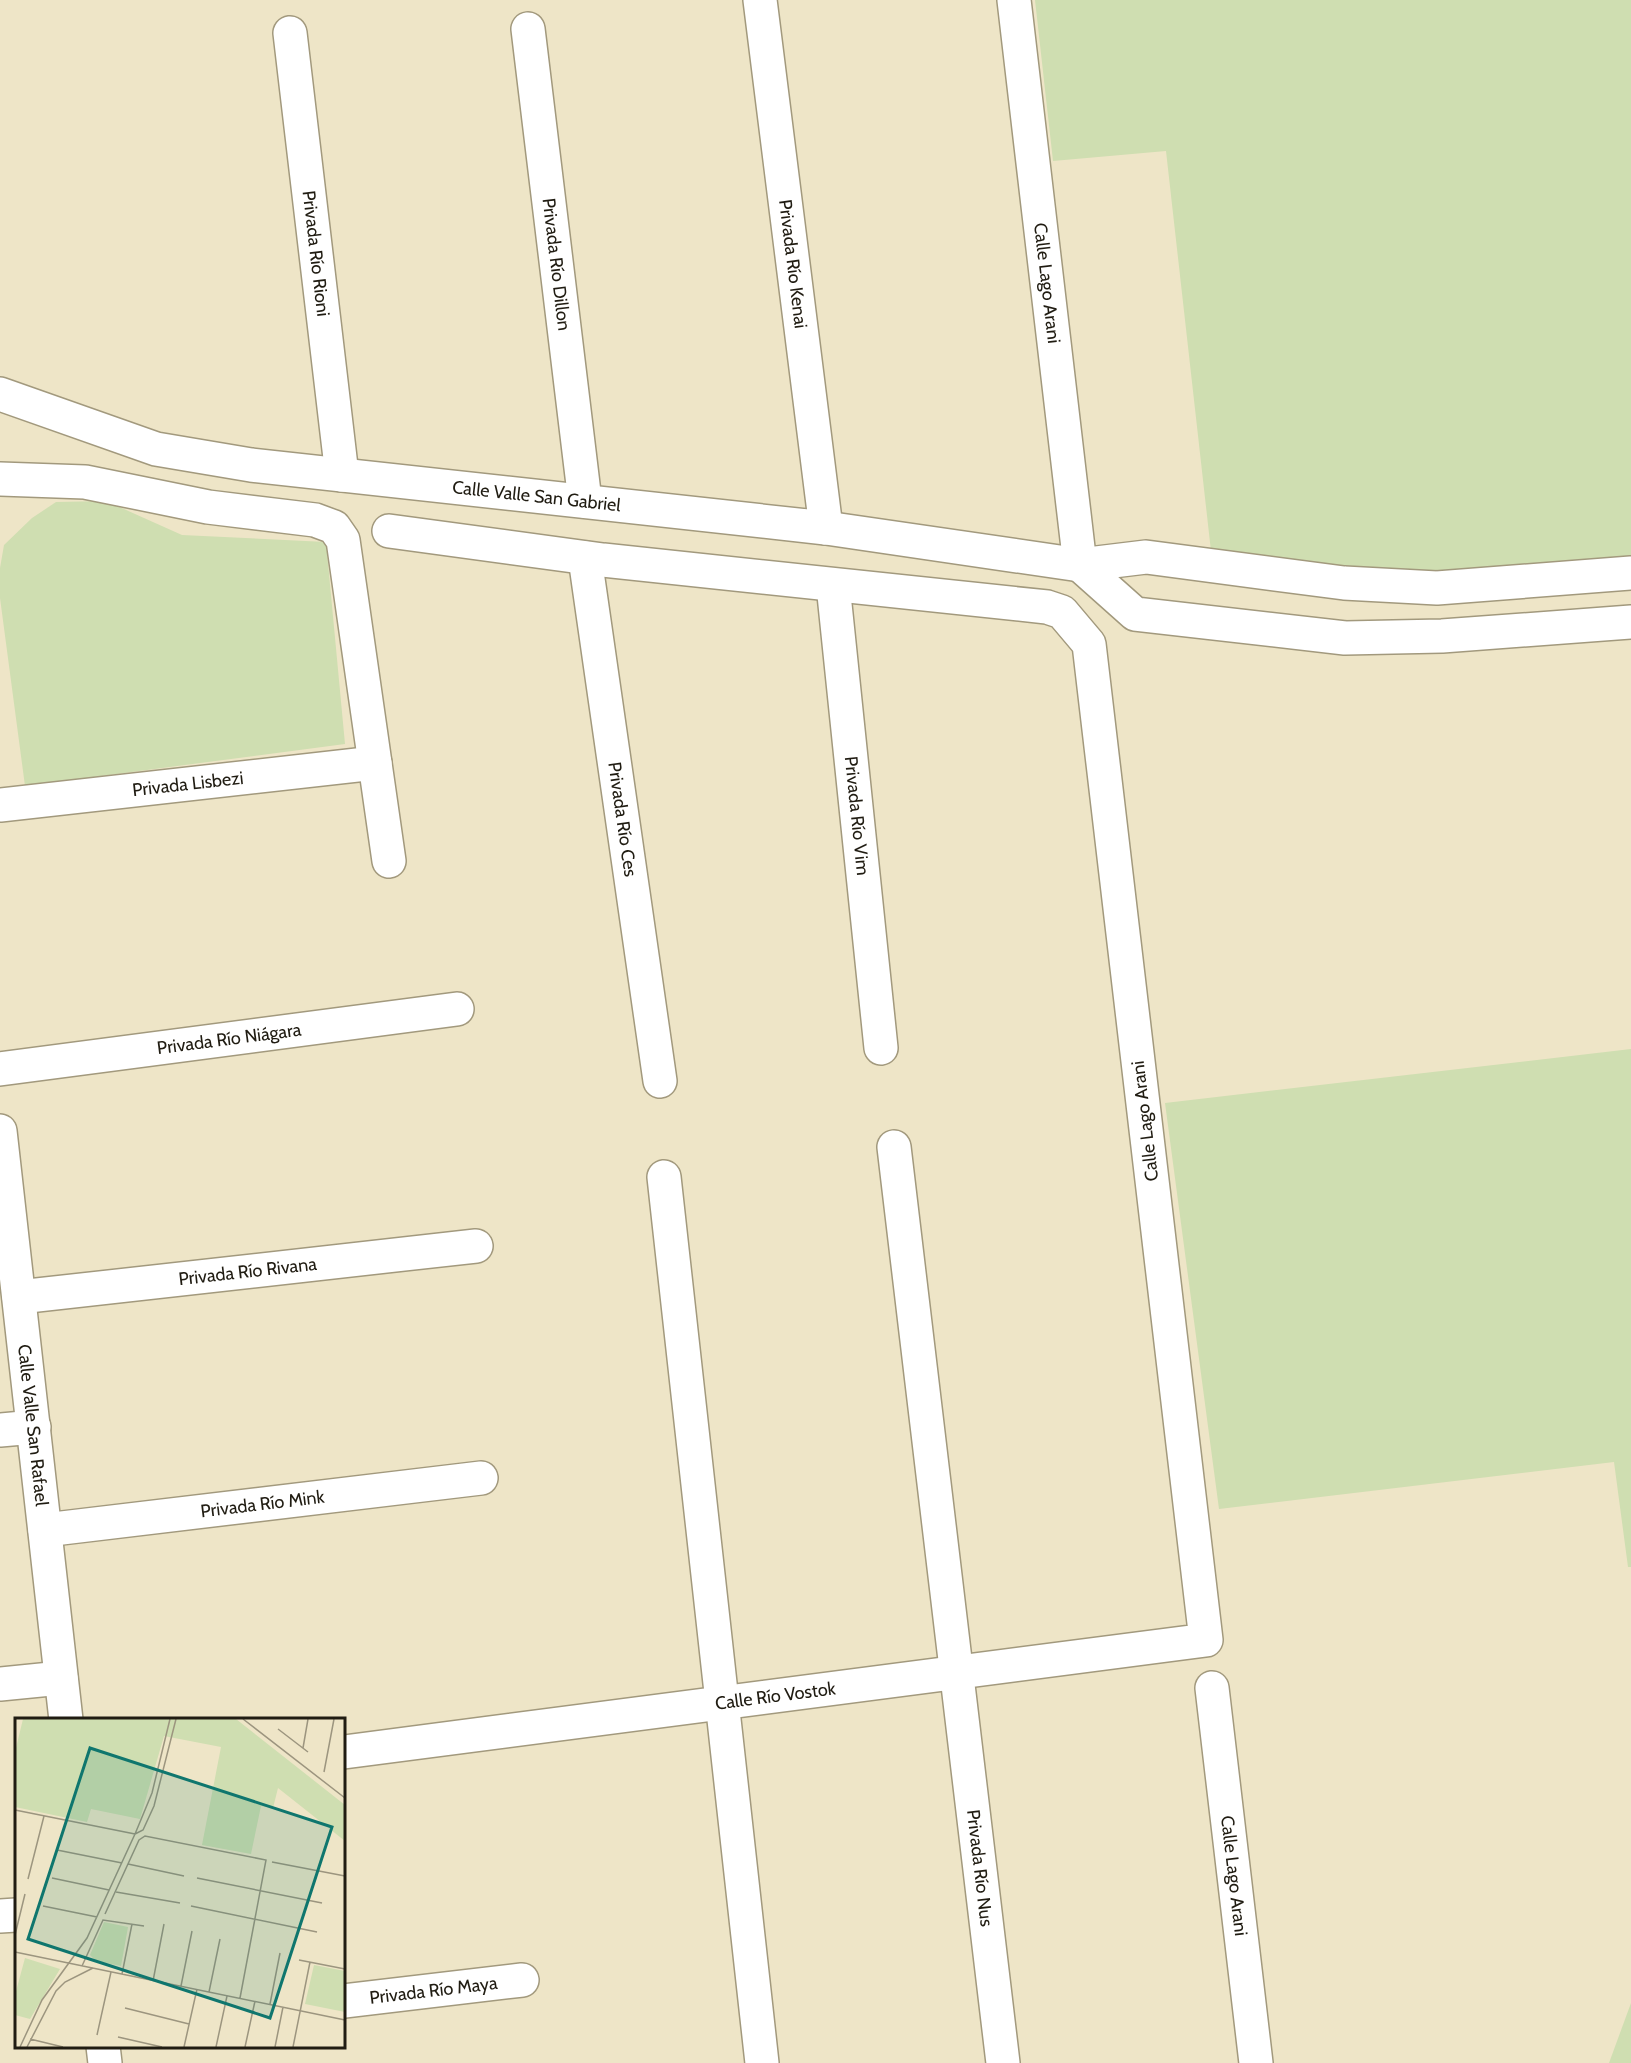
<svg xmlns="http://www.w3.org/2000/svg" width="1631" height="2063" viewBox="0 0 1631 2063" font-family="Cabin,sans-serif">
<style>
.green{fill:#cfdeb1}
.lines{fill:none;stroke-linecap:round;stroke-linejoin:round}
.minor-casing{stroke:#a2997d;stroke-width:36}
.minor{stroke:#fff;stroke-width:33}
.labels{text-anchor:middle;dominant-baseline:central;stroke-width:4.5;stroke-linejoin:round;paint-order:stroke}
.street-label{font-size:18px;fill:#201c12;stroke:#fff}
.inset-road{fill:none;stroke:#9c957f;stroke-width:1.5}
.view{fill:#0f766e;fill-opacity:0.15;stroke:#0f766e;stroke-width:3}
.inset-edge{fill:none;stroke:#201c12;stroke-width:3}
</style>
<rect width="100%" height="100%" fill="#eee5c7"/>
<path class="green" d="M1035 0H1631V561L1424 578 1212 560 1166 151 1053 161Z
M106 501 182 535 326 542 345 744 25 786 0 598V568L4 545 32 518 56 502Z
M1631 1049V1567H1628L1614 1462 1219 1509 1165 1103Z
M1631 2003V2063H1609Z"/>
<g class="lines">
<g class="minor-casing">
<g id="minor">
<path id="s1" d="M760 0 826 528"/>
<path id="s2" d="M1014 0 1080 565"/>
<path id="s3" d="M528 29 585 501"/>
<path id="s4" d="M290 33 342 475"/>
<path id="s5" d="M0 394 156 449 251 465 826 528 1080 565 1146 557 1344 583 1437 588 1631 573"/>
<path d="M0 479 85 482 208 507 315 520 334 527 343 540 389 861"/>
<path id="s6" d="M585 558 660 1081"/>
<path d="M1080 565 1135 614 1345 638 1442 636 1631 622"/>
<path id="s7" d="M833 585 881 1048"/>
<path id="s8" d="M0 805 375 763"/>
<path id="s9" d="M0 1069 457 1009"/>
<path id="s10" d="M0 1131 66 1720"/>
<path id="s11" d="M894 1147 1003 2063"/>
<path d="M664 1177 762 2063"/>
<path id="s12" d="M19 1297 476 1246"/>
<path d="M0 1430 34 1427"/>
<path id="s13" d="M45 1530 481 1478"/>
<path d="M0 1684 61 1678"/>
<path id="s14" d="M1212 1688 1256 2063"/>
<path id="s15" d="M344 1752 1206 1640 1089 644 1062 612 1047 607 603 560 389 531"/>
<path d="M0 1916 16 1915"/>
<path id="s16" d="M344 2001 522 1980"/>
<path d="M103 2046 105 2063"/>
</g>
</g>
<use href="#minor" class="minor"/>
</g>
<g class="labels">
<g class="street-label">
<text stroke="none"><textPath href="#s4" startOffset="222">Privada Río Rioni</textPath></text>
<text stroke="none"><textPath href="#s1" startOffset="266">Privada Río Kenai</textPath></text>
<text stroke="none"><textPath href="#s3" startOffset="237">Privada Río Dillon</textPath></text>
<text stroke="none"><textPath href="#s2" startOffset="285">Calle Lago Arani</textPath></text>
<text stroke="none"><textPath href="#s5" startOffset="549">Calle Valle San Gabriel</textPath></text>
<text stroke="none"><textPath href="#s8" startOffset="189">Privada Lisbezi</textPath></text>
<text stroke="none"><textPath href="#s7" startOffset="232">Privada Río Vim</textPath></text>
<text stroke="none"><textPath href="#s6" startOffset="264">Privada Río Ces</textPath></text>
<text stroke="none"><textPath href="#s9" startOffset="231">Privada Río Niágara</textPath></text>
<text transform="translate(1145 1121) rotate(-97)">Calle Lago Arani</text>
<text stroke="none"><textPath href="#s12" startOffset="230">Privada Río Rivana</textPath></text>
<text stroke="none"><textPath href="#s10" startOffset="296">Calle Valle San Rafael</textPath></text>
<text stroke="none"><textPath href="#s13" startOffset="219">Privada Río Mink</textPath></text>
<text stroke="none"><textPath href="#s15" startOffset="435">Calle Río Vostok</textPath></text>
<text stroke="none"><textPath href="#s11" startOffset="726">Privada Río Nus</textPath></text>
<text stroke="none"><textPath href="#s14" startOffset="189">Calle Lago Arani</textPath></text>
<text stroke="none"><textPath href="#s16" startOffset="90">Privada Río Maya</textPath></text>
</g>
</g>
<g transform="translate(15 1718)">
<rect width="330" height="330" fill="#eee5c7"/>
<path d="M8 1H221L330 87V123L263 70 258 90 246 88 236 136 187 127 206 29 149 18 125 101 76 91 72 104 0 89V34ZM89 204 113 209 106 248 81 243 75 237ZM10 240 45 251 15 301 0 297V277ZM299 247 330 253V294L290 286Z" fill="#cfdeb1"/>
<path class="inset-road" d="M228 1 330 80M263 11 293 34M288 30 293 1M309 54 319 1M0 92 120 116M120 116 128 112 139 88 161 1M42 132 107 145M257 144 330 158M113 146 169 158M37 160 94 172M182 160 307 185M13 161 29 98M101 174 165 185M28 188 82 199M176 188 302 214M90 196 124 122 130 118 251 142 225 280M0 217 10 176M0 234 330 302M284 242 330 251M67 248 88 202 129 208M107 256 117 206M138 263 149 206M166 268 177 213M194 274 205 221M255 286 265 235M110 290 174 306M82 317 96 254M103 319 147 329M15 321 48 329M5 329 27 282 72 220 120 116 137 75 155 1M12 329 41 273 50 264 78 250M169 329 182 271M201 329 212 278M230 329 240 283M260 329 268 289M278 329 295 244"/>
<path class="view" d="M75 30 317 109 255 300 13 221Z"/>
<rect width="330" height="330" class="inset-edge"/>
</g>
</svg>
